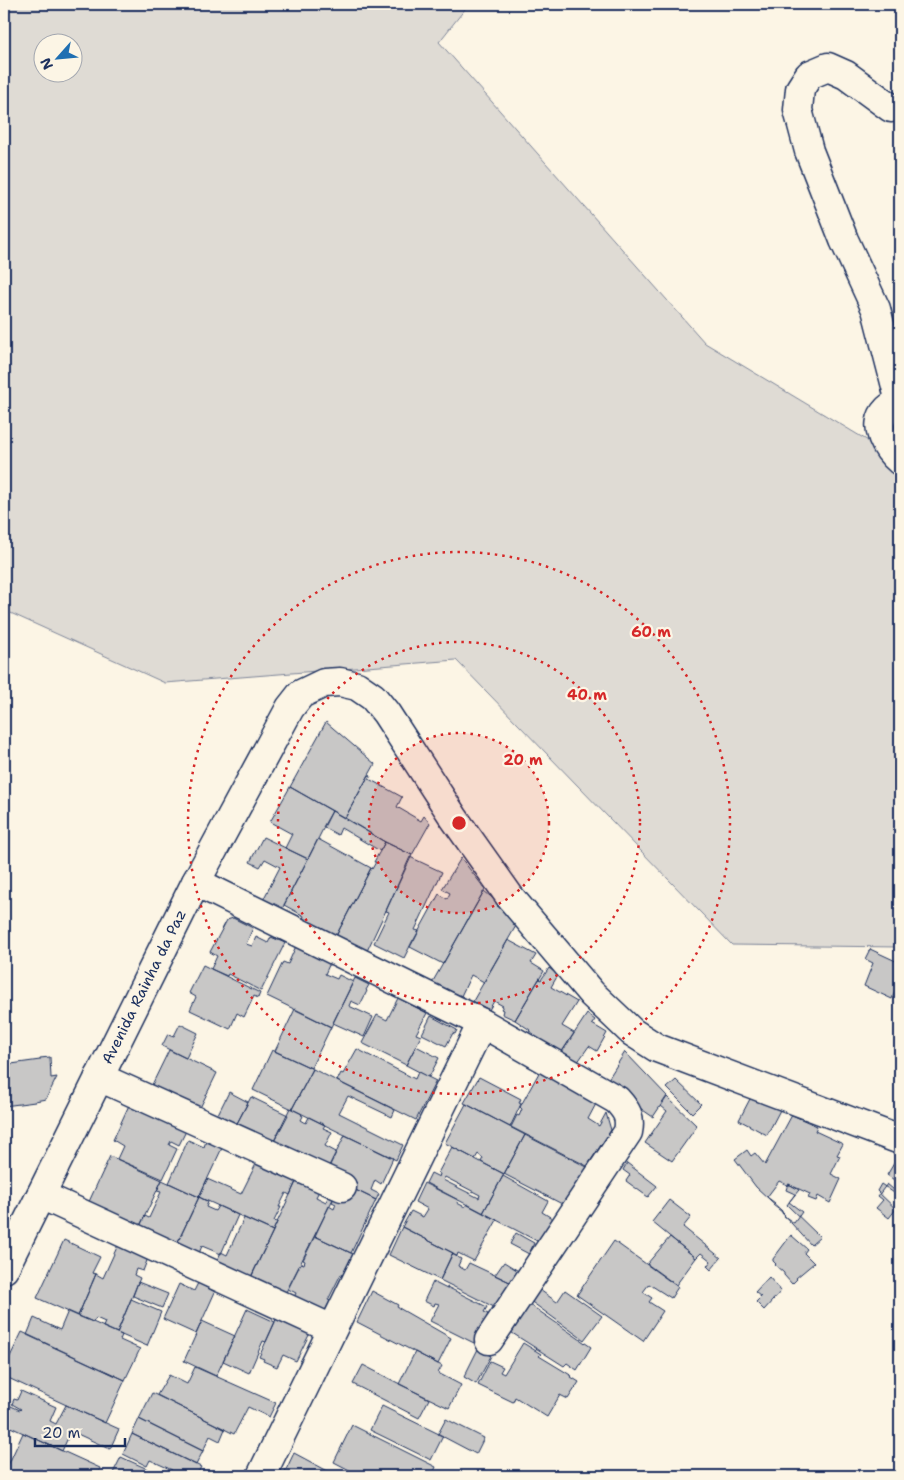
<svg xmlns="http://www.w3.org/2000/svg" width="904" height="1480" viewBox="0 0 904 1480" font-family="'Shantell Sans',sans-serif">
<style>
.green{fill:#dfdbd4;stroke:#7d8599;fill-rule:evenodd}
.building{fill:#c8c7c6;stroke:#1b2f5e;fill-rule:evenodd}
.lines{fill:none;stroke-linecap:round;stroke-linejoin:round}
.minor-casing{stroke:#1b2f5e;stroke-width:31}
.minor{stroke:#fcf5e5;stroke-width:28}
.ring{fill:none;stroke:#d62828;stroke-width:2.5;stroke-dasharray:2.5 5}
.labels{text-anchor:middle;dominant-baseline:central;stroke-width:4.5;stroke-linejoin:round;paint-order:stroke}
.street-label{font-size:15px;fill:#1b2f5e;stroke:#fcf5e5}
.centre{fill:#d62828;stroke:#fcf5e5;stroke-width:2.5}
.ring-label{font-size:15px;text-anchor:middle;font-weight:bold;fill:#d62828;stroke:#fcf5e5;stroke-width:4.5;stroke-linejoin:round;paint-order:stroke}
</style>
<rect width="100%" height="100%" fill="#fcf5e5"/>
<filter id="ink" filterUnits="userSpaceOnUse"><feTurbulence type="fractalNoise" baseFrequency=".02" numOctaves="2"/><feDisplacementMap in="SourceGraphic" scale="10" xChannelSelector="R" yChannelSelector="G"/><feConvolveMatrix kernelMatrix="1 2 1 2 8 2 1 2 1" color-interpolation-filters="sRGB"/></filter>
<g filter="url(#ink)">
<path class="green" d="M4 4H469L439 42 705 343 900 460V947L732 945 456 660 165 683 4 610ZM42 42H72V72H42Z"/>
<path class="building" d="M326 722 375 764 345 818 290 787Z
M369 775 371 776 369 779 402 797 397 807 421 821 424 816 430 823 412 855 385 842 345 818Z
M290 787 332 811 308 859 285 848 292 834 270 822Z
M332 811 385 842 380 851 341 828 338 835 323 827Z
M263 837 308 859 282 909 263 900 280 867 265 859 260 867 250 862Z
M318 839 371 868 335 938 302 921 304 916 284 905Z
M385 842 412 855 366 953 335 938 371 868 372 869 376 862H374Z
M410 857 442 872 415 930 419 931 414 941 413 940 404 958 374 943 389 912 386 911Z
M461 858 485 889 443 964 410 947 439 894 447 899 450 893 442 889Z
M484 891 495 900 494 902 499 904 497 906 506 911 504 913 513 919 512 922 517 924 484 982 471 975 461 996 432 983Z
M233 918 253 928 246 944 252 946 256 937 268 943 271 937 285 943 261 991 228 974 227 976 211 969 217 956 210 952 227 920Z
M508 940 536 955 531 963 544 971 515 1020 502 1014 503 1010 501 1009 503 1006 494 1001 489 1010 473 1001Z
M296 946 330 963 325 974 337 979 339 975 353 982 331 1027 267 996 283 962 288 964Z
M870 949 900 963V979L892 999 864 986 873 963 865 959Z
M203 965 260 993 258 998 254 996 244 1017 237 1013 230 1029 190 1010 196 997 189 993Z
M549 968 558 975 551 987 577 1002 562 1026 574 1033 561 1053 533 1035 534 1034 529 1031 530 1030 515 1020 539 979 541 980Z
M355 978 369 985 366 990 367 991 360 1005 351 1001 349 1006 373 1017 364 1037 333 1023Z
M398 998 427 1013 416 1034 421 1036 406 1065 362 1043 377 1015 387 1020Z
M295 1009 331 1027 311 1068 275 1051Z
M587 1014 595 1020 592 1024 607 1033 597 1051 589 1046 577 1063 562 1052Z
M431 1016 457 1030 455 1034 453 1033 446 1046 422 1034Z
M180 1024 198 1033 186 1058 162 1046 168 1034 174 1036Z
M416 1046 439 1058 429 1077 406 1065Z
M357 1049 415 1079 418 1072 436 1081 416 1120 337 1081 341 1073 343 1074Z
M169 1050 217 1073 197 1114 149 1091Z
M272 1050 313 1069 292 1109 253 1090Z
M625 1052 667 1096 653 1117 605 1084Z
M50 1057 51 1078 57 1077 46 1099 35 1101V1102L4 1106V1065L40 1060V1058Z
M313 1069 395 1110 392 1117 348 1096 339 1113 403 1145 396 1160 292 1109Z
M540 1071 597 1102 588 1119 599 1126 606 1113 611 1130 587 1166 511 1127 517 1115 519 1116 522 1109 520 1107Z
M479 1077 521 1099 519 1103 521 1104 510 1127 464 1103Z
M676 1080 701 1104 692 1113 667 1088Z
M229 1092 248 1102 233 1131 214 1122Z
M251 1097 288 1115 270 1149 233 1131Z
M667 1097 697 1126 672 1161 645 1143 667 1111 661 1106Z
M751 1097 780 1110 767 1135 739 1120Z
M130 1103 186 1131 179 1145 171 1141 169 1145 177 1149 163 1179 117 1159 123 1146 113 1140Z
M466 1104 525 1135 504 1174 481 1162 483 1158 478 1154 475 1159 445 1143Z
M290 1108 302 1114 301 1115 303 1116 301 1120 306 1123 309 1117 325 1125 323 1128 332 1132 325 1146 336 1152 328 1168 274 1141Z
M792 1115 817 1126 815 1131 843 1144 837 1155 840 1156 831 1174 841 1179 830 1203 818 1196 816 1201 808 1198 810 1194 788 1184 786 1190 795 1194 787 1205 820 1237 811 1245 782 1213V1211L756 1187 735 1159 747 1150 751 1156 755 1153 765 1165Z
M345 1135 393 1158 381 1184 375 1180 371 1190 379 1194 376 1200 325 1175Z
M525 1135 587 1167 564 1205 504 1174Z
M188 1140 204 1147 206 1141 222 1148 199 1197 169 1183Z
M452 1147 504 1174 483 1213 426 1183 431 1173 439 1177 440 1174 438 1173ZM445 1177 480 1195 479 1198 443 1180Z
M899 1155 900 1156V1184L887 1175Z
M110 1156 162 1180 138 1230 87 1206Z
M257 1162 297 1179 290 1195 286 1193 279 1207H281L274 1221 277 1222 273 1231 199 1197 207 1179 241 1194Z
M627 1163 657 1186 648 1197 626 1181 630 1175 623 1170Z
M503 1176 548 1201 542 1212 555 1220 541 1243 483 1213Z
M162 1180 199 1197 174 1250 137 1232 145 1216 149 1218 161 1192 157 1191Z
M297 1180 319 1191 316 1197 326 1202 328 1197 333 1199 283 1298 249 1282Z
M779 1181 789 1186V1184L799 1190 789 1202 802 1212 794 1223 784 1216 785 1215 782 1212 773 1205 775 1203 767 1197Z
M341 1183 376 1200 351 1253 315 1236 329 1206 334 1209 336 1204 332 1202Z
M424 1183 458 1200 457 1203 465 1207 467 1204 497 1220 474 1261 458 1253 457 1256 452 1254 453 1253 402 1227 411 1211 423 1217 428 1209 415 1202Z
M881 1184 900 1197V1213L877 1191Z
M887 1184 900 1195V1207L897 1211 896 1209 889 1218 876 1208 883 1200 878 1196Z
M199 1197 208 1202 206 1207 215 1211 218 1206 238 1215 221 1254 202 1246 197 1258 175 1248Z
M669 1200 691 1217 683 1227 721 1258 711 1270 707 1266 711 1261 701 1253 696 1258 652 1222Z
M244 1218 273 1231 248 1283 214 1268 221 1252 227 1255Z
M402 1227 453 1253 440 1280 389 1255Z
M516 1233 534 1243 529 1254 510 1244Z
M791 1235 807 1249 804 1253 814 1263 796 1278 797 1279 792 1284 784 1275V1273L775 1265 776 1264 773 1261V1259Z
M315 1236 353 1254 343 1275 341 1274 328 1300 330 1301 322 1317 291 1303 296 1293 288 1289 301 1263 304 1264 305 1261 303 1260Z
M670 1237 696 1258 676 1285 647 1264Z
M64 1240 100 1257 92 1273 96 1274 78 1316 37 1298Z
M614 1241 678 1287 671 1298 649 1284 643 1292 652 1298 649 1302 663 1311 643 1341 577 1295Z
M118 1245 148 1258 143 1271 136 1269 134 1275 140 1278 117 1333 103 1327 105 1322 96 1318 93 1322 78 1316 96 1274 103 1278Z
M452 1254 461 1259 458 1266 465 1270 469 1263 514 1284 500 1310 440 1280Z
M504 1262 520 1272 514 1284 495 1275Z
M769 1277 781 1291 764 1310 756 1302 761 1297 755 1292Z
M138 1282 168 1294 162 1308 133 1296Z
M433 1282 447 1289V1287L487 1307 484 1312 488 1314 484 1323 485 1324 474 1343 430 1321 439 1304 435 1303 434 1306 424 1301Z
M198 1283 215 1292 196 1334 163 1319 179 1284 194 1291Z
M537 1288 557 1302 565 1290 602 1316 584 1340 529 1300Z
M372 1291 398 1305 397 1307 451 1338 438 1364 357 1322Z
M131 1299 161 1312 147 1346 117 1333Z
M526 1302 591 1347 577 1370 567 1363 564 1366 509 1331Z
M247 1309 275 1322 266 1342 263 1341 249 1373 223 1361Z
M68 1311 122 1335 120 1340 140 1349 125 1380 27 1335 34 1318 60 1330Z
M278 1315 310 1333 296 1361 283 1355 277 1367 263 1361 264 1359 259 1357Z
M202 1321 235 1336 216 1376 184 1361Z
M22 1332 125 1380 105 1423 4 1376V1369Z
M523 1343 541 1354 539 1356 572 1376 571 1377 579 1382 568 1399 560 1395 547 1417 515 1397 513 1402 478 1385 490 1361 503 1367 500 1372 504 1374Z
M478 1349 491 1356 476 1384 464 1377Z
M415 1352 442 1366 438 1373 461 1385 449 1408 399 1384Z
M363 1365 429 1399 419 1418 353 1384Z
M195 1367 276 1403 269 1417 248 1407 234 1434 157 1395 169 1375 187 1384Z
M21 1391 56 1407 50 1421 56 1424 66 1405 119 1429 110 1449 71 1431 62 1451 4 1424V1403L20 1410 21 1409 12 1404 14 1399 17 1400Z
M152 1393 225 1429 220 1441 210 1436 203 1451 139 1419Z
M382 1406 443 1436 431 1460 370 1430Z
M139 1419 203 1451 196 1465 132 1434Z
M446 1419 484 1438 476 1454 438 1434Z
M352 1425 436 1467 432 1476H361L334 1462Z
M23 1433 100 1468 97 1476H8L4 1474Z
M132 1434 201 1467 196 1476H186L176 1472 175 1474 171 1473 172 1470 150 1460 147 1466 123 1454Z
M294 1453 337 1476H283Z
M121 1457 163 1476H115L112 1475Z"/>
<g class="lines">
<g class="minor-casing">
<g id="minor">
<path d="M891 108 846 75 828 67 809 75 800 89 798 110 809 151 844 240 876 309 900 402"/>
<path d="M900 402C896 404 890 406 887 410 871 426 887 450 900 461"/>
<path d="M196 882 482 1023 617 1100C627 1111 631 1117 628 1132L489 1340"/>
<path d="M99 1077 342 1187"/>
<path d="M41 1195 332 1329"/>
<path id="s1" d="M4 1269 196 882 290 708 301 694 324 683 340 682 357 686 373 697 386 713 454 818 510 897 592 994 632 1032 657 1048 900 1140"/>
<path d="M261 1476 482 1023"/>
</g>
</g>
<use href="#minor" class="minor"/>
</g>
</g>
<circle cx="459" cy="823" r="90" fill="#d62828" fill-opacity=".12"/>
<g class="ring">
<circle cx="459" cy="823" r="90"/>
<circle cx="459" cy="823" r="181"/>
<circle cx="459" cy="823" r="271"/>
</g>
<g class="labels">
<g class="street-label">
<text stroke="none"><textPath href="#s1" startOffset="315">Avenida Rainha da Paz</textPath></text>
</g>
</g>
<circle cx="459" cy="823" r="8" class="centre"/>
<g class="ring-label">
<text x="651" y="637">60 m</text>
<text x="587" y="700">40 m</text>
<text x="523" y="765">20 m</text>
</g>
<rect width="904" height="1480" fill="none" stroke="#fcf5e5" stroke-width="20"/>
<rect x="10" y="10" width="884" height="1460" fill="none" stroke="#1b2f5e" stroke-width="2" filter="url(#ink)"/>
<g transform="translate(58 58) rotate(243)"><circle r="24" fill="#fcf5e5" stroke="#a2a6af"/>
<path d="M0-4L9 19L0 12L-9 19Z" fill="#1f6fb2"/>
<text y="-8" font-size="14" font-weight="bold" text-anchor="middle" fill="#1b2f5e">N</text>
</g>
<path d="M35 1438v8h90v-8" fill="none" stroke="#1b2f5e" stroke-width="2.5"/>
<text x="42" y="1438" font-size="15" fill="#1b2f5e" stroke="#fcf5e5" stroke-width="4" paint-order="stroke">20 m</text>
</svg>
